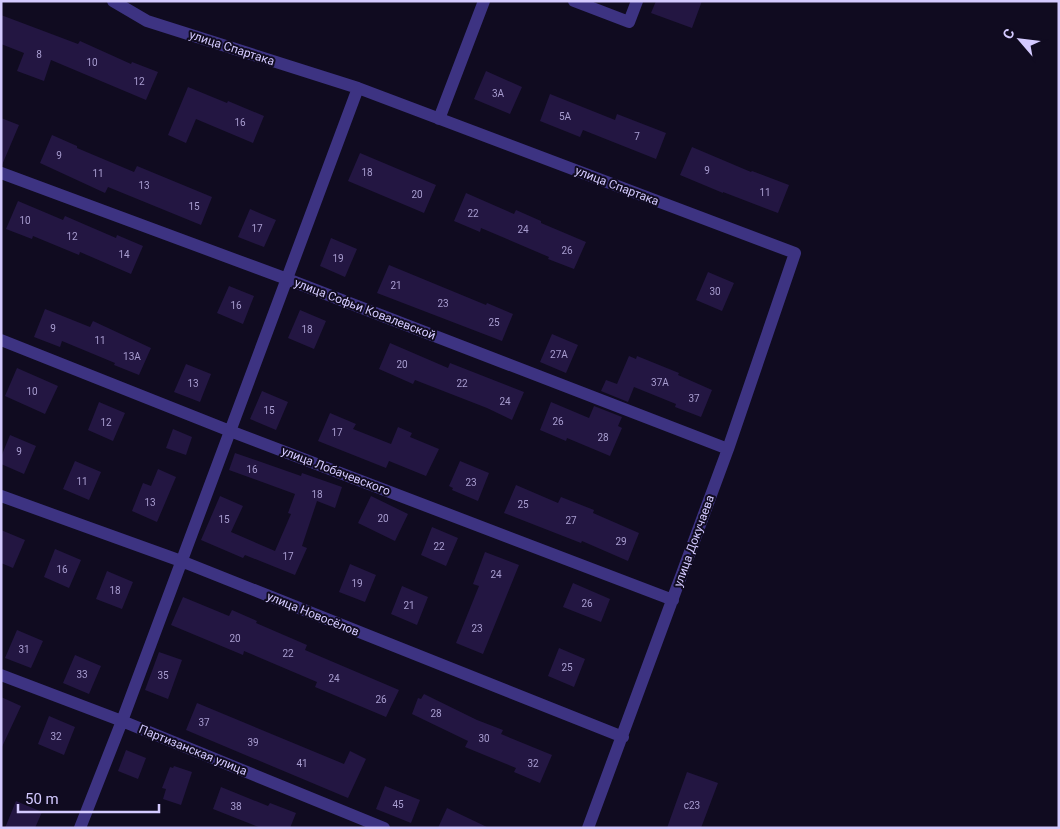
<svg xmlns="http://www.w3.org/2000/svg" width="1060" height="829" viewBox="0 0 1060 829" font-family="Roboto,sans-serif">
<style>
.building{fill:#231642}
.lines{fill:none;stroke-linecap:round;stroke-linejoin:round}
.minor{stroke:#3d3382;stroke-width:12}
.labels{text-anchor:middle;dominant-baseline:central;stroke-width:4;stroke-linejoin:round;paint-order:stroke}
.number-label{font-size:10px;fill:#a89dd0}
.street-label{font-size:12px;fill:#d4caff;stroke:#100b20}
</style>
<rect width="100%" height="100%" fill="#100b20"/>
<path class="building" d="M656 1H702L692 28 651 13Z
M1 15 78 44 80 41 131 64 132 62 158 72 146 100 51 60 44 81 17 71 24 53 1 44Z
M486 71 522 87 510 114 474 99Z
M188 87 227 103 228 101 264 116 253 143 196 119 186 143 168 135Z
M550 94 615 120 617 114 666 133 656 159 583 130 580 137 540 121Z
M1 118 19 125 2 165H1Z
M52 135 77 146V148L134 172 137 166 212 197 201 225 108 187 105 193 40 163Z
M692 147 751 172 752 171 789 185 778 213 723 192V193L680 175Z
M360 153 436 185 424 213 348 181Z
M466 193 514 214 516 210 541 221V223L586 242 574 269 548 259 549 257 481 228 480 232 454 221Z
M18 201 63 220 65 216 116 238 117 235 143 246 131 274 80 252 79 255 33 236 32 239 6 229Z
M250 209 276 220 264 247 238 237Z
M331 238 357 249 345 277 320 266Z
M389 265 486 305 487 303 513 314 502 341 377 293Z
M708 272 734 283 722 311 696 300Z
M229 286 254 296 243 324 217 313Z
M45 309 90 327 93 321 151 348 139 375 114 365 115 363 62 341 60 347 34 337Z
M300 310 326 321 314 349 288 338Z
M552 334 578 345 566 373 540 362Z
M390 343 448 368 450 363 524 392 512 420 487 408 415 380 413 384 379 369Z
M629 356 636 359 637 356 679 373 678 375 712 390 701 417 675 407 676 404 634 387 628 402 601 391 606 380 617 384Z
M186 364 211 374 200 402 174 392Z
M17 368 58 386 45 414 5 396Z
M262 391 288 402 276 430 250 419Z
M99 402 125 413 113 441 88 430Z
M551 402 589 418 594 406 622 417 618 426 622 428 610 456 567 438 566 441 540 430Z
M330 413 356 424 353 429 391 444 398 427 412 433 410 437 439 449 426 476 389 461 386 468 318 441Z
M173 429 192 437 186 455 166 448Z
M10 435 36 446 24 474 1 464V457Z
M235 453 301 476 302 473 342 487 335 508 317 501 302 546 307 548 295 575 245 555 243 558 201 540 220 496 243 506 231 532 275 551 291 514 288 513 295 494 229 470Z
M75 461 101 472 89 500 63 489Z
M460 461 489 473 478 501 452 490 453 488 449 486Z
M158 469 176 477 157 522 132 511 143 483 151 486Z
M516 485 558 503 561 497 594 510 593 513 639 533 628 561 582 541 581 543 504 513Z
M371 496 408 514 395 541 358 523Z
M432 527 458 538 446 566 421 555Z
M1 530 25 540 13 568 1 563Z
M55 549 81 560 69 588 44 577Z
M485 552 519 565 483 654 456 643 479 586 473 584Z
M350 564 376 575 365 602 339 592Z
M107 571 133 582 122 609 96 599Z
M573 583 610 599 601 622 563 607Z
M402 586 428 597 417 625 391 614Z
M183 597 229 616 232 610 257 621 256 623 307 645 305 650 399 690 386 717 315 687 317 682 244 651 243 655 171 625Z
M17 630 43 641 31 668 5 658Z
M559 648 585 659 574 687 548 676Z
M159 652 182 660 168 699 145 690Z
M75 655 101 666 89 694 63 683Z
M424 694 477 720 503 730 501 734 552 755 540 783 514 772 516 768 465 747 468 741 412 714 418 698 421 699Z
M1 697 21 706 1 749Z
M197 703 344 764 350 751 366 759 348 798 186 730Z
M49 716 75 727 64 755 38 744Z
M126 750 146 758 138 779 118 771Z
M174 766 192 772 181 805 163 799 166 789 162 788 170 767 173 768Z
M687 772 718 783 701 828H667Z
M385 786 420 800 411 823 376 809Z
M221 787 268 806 270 803 296 813 290 828H261L213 809Z
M16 801 42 812 35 828H5Z
M447 808 489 828H438Z"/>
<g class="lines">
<path class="minor" d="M113 1 147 21 358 88 795 253 728 449 588 828
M574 1 629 22 637 1
M439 119 484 1
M1 173 287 279 728 449
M1 340 230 431 673 600
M1 496 181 561 623 737
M1 675 122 721 384 828
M80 828 122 721 358 88"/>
</g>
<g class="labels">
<g class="number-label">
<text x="39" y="54">8</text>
<text x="92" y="62">10</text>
<text x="139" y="81">12</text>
<text x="498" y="93">3А</text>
<text x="565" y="116">5А</text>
<text x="240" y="122">16</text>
<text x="637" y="136">7</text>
<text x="59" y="155">9</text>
<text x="707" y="170">9</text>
<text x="367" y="172">18</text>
<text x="98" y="173">11</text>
<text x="144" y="185">13</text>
<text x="765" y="192">11</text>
<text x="417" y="194">20</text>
<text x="194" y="206">15</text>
<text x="473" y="213">22</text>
<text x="25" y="220">10</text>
<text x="257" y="228">17</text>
<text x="523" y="229">24</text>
<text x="72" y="236">12</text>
<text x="567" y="250">26</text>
<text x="124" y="254">14</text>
<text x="338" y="258">19</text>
<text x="396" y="285">21</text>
<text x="715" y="291">30</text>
<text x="443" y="303">23</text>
<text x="236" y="305">16</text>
<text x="494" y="322">25</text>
<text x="53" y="328">9</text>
<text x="307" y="329">18</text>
<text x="100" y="340">11</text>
<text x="559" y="354">27А</text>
<text x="132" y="356">13А</text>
<text x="402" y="364">20</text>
<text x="660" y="382">37А</text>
<text x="193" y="383">13</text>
<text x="462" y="383">22</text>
<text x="32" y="391">10</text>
<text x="694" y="398">37</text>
<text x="505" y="401">24</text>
<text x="269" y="410">15</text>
<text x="558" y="421">26</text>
<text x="106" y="422">12</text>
<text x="337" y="432">17</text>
<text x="603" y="437">28</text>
<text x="19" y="451">9</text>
<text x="252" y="469">16</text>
<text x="82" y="481">11</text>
<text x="471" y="482">23</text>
<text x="317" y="494">18</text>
<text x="150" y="502">13</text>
<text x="523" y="504">25</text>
<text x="383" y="518">20</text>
<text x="224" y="519">15</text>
<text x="571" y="520">27</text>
<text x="621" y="541">29</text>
<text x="439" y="546">22</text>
<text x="288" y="556">17</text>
<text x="62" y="569">16</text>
<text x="496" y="574">24</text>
<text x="357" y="583">19</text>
<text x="115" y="590">18</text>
<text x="587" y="603">26</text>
<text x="409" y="605">21</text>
<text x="477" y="628">23</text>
<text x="235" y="638">20</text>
<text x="24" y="649">31</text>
<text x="288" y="653">22</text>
<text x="567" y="667">25</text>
<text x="82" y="674">33</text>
<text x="163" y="675">35</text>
<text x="334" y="678">24</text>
<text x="381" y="699">26</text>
<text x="436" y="713">28</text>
<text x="204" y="722">37</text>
<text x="56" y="736">32</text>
<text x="484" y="738">30</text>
<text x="253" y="742">39</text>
<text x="302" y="763">41</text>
<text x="533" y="763">32</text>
<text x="398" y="804">45</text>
<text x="692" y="805">с23</text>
<text x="236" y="806">38</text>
</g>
<g class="street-label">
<text transform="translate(232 48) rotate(18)">улица Спартака</text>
<text transform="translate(617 186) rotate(21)">улица Спартака</text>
<text transform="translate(365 309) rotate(21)">улица Софьи Ковалевской</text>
<text transform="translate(336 471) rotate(21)">улица Лобачевского</text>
<text transform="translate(694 541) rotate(-70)">улица Докучаева</text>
<text transform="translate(313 614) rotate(22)">улица Новосёлов</text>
<text transform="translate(193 750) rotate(22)">Партизанская улица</text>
</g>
</g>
<rect width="1060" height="829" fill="none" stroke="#d4caff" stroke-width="5"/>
<g transform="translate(1020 40) rotate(298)" stroke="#100b20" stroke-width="4" paint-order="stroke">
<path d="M0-4L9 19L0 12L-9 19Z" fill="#d4caff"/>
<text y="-8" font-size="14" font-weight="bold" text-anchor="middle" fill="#d4caff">С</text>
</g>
<path d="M18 804v8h141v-8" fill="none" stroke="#d4caff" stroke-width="2.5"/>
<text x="25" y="804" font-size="15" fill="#d4caff" stroke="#100b20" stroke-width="4" paint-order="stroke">50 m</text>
</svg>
